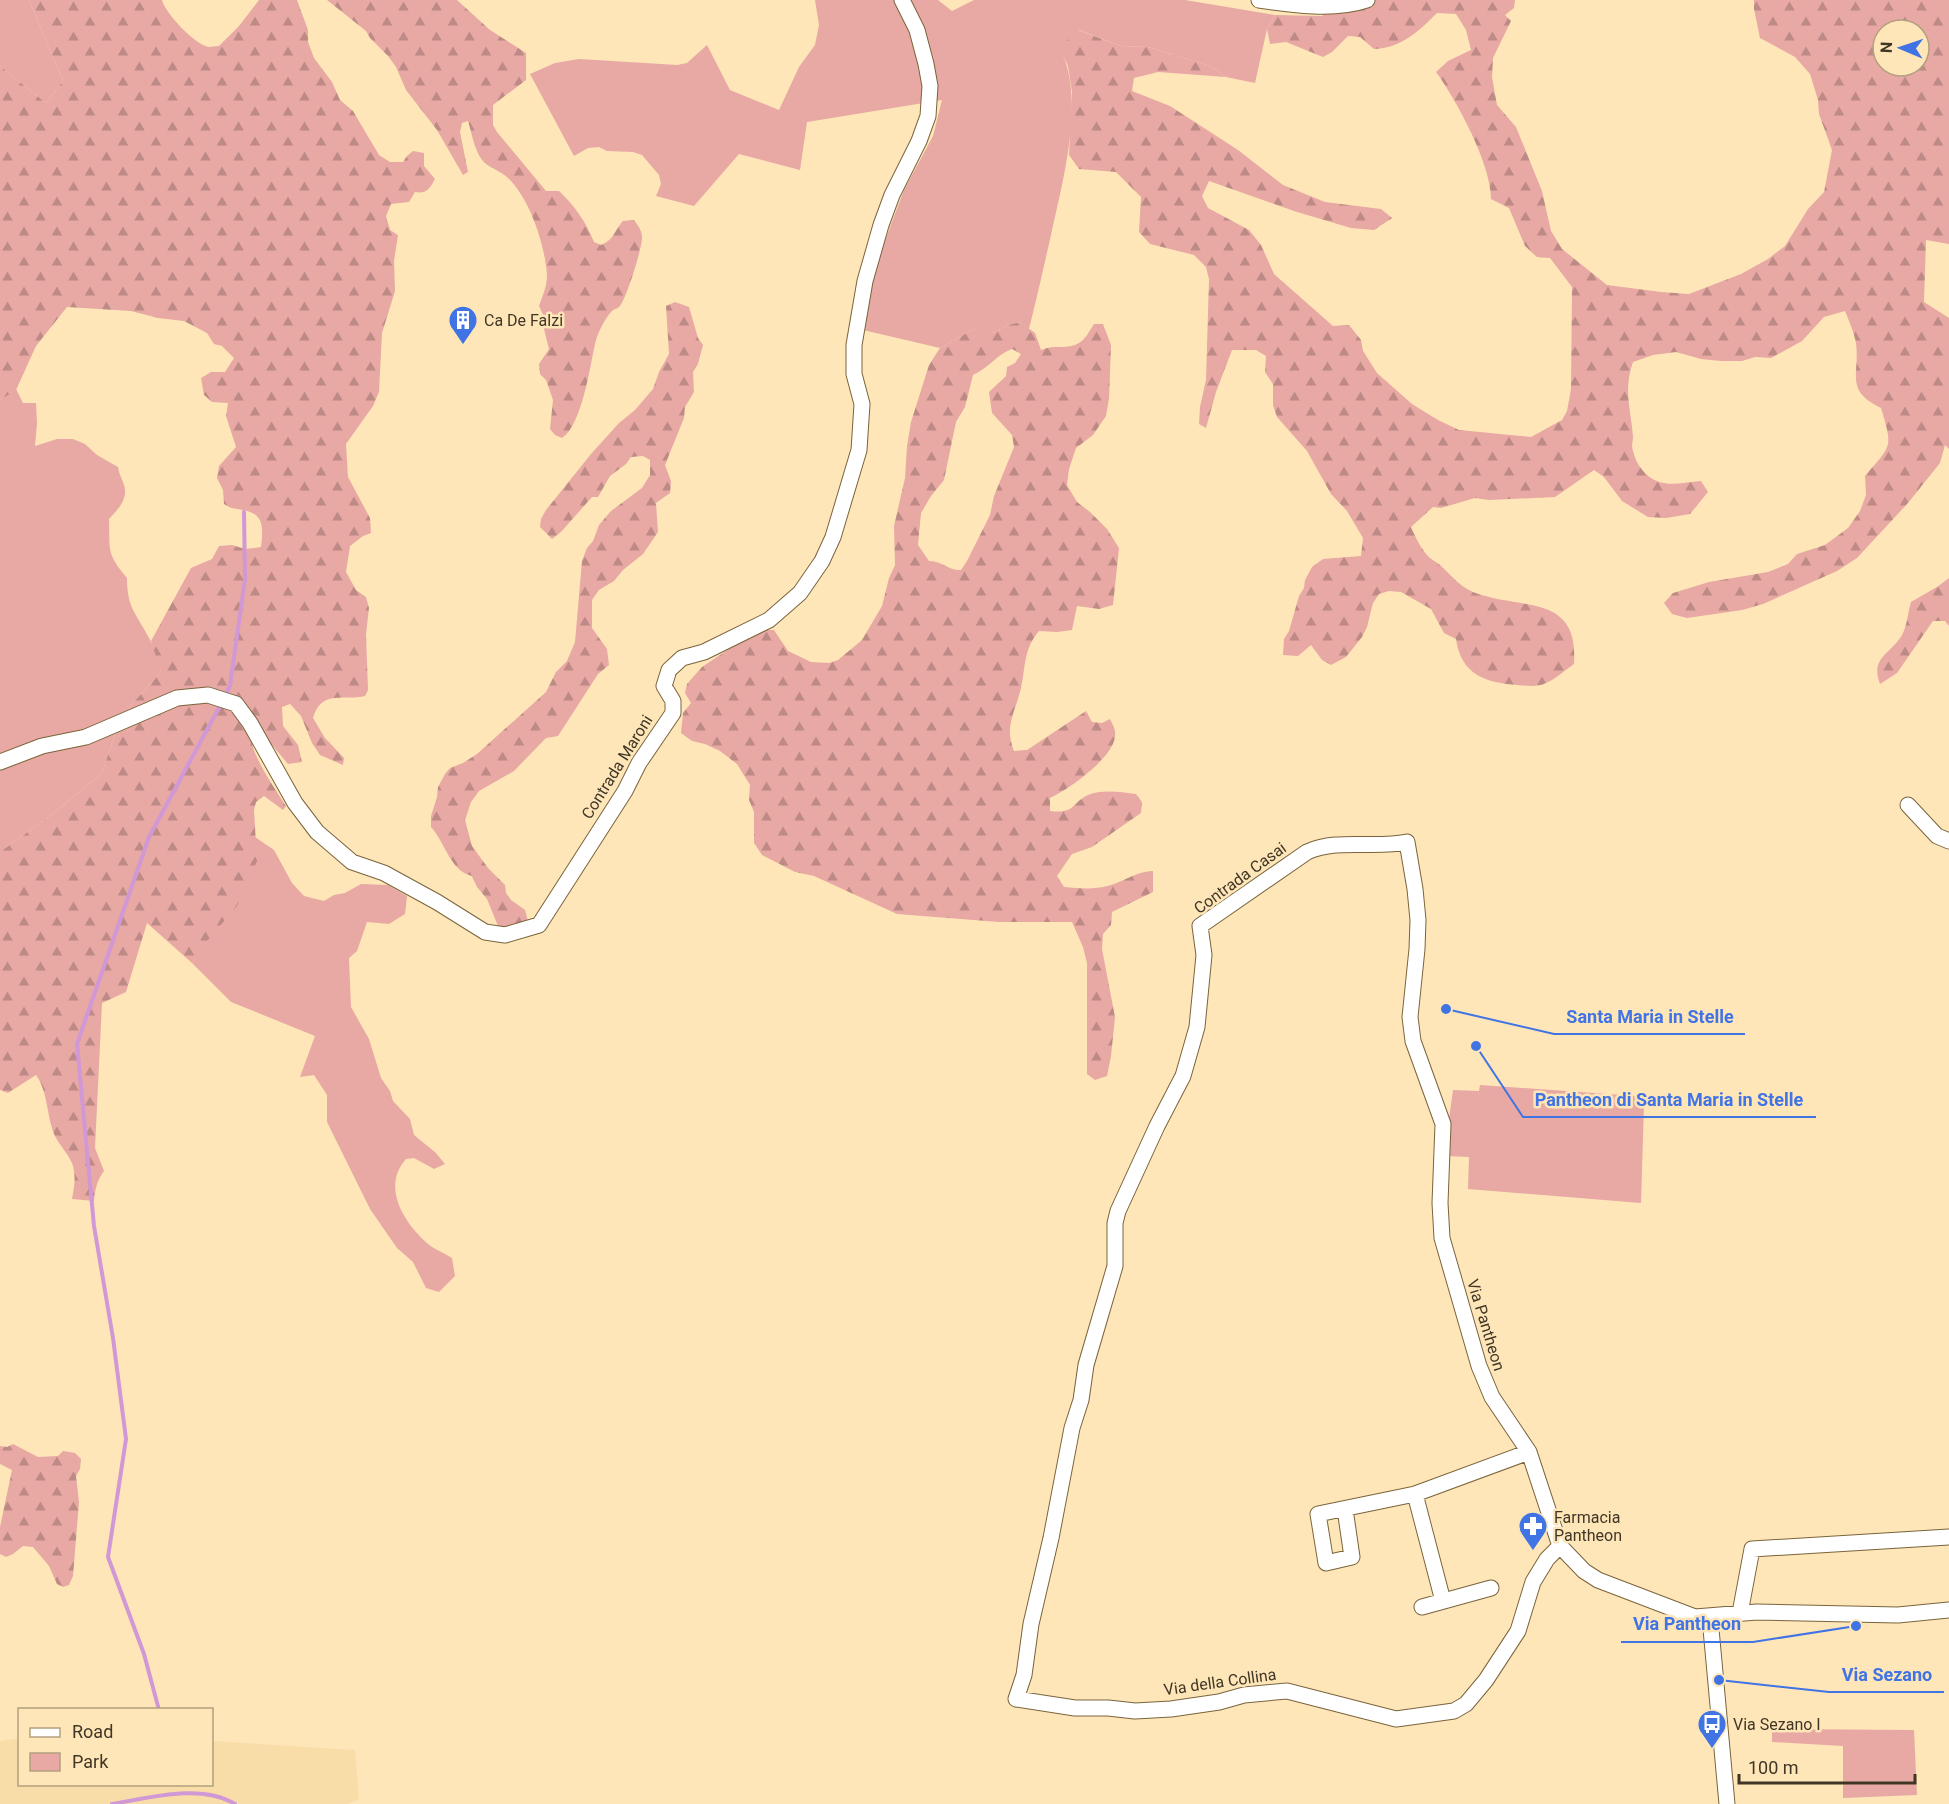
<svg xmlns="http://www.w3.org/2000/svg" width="1949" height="1804" viewBox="0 0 1949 1804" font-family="Roboto,sans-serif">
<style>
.built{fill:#f9dda9}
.green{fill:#e8a8a3}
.forest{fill:url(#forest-firs);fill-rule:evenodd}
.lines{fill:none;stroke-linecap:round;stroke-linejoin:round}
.stream{stroke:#d198d6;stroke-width:4}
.minor-casing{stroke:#79643b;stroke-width:17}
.minor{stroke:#fff;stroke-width:15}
.labels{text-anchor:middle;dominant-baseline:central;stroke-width:5;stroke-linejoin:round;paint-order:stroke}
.poi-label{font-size:16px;fill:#403625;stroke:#fee6b9;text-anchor:start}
.street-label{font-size:16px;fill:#403625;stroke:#fee6b9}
.leader{fill:none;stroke:#4073e4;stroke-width:2}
.callout-dot{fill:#4073e4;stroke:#fee6b9;stroke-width:2}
.callout-label{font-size:18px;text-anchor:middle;font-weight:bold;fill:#4073e4;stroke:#fee6b9;stroke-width:5;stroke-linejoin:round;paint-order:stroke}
</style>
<defs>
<pattern id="forest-firs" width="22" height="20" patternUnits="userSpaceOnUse" patternTransform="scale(1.5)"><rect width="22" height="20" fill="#e8a8a3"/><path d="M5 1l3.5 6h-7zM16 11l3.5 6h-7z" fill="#bd8a85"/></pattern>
</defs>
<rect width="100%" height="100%" fill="#fee6b9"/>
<path class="built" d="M19 1738 20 1784H212V1741L355 1750 359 1799 348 1804H0V1741Z"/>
<path class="green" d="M0 0H29L63 81 46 103 0 66Z
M815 0H938L952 11 974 0H1185L1275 15 1267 29 1255 83 1226 77 1210 66 1148 47 1121 46 1079 30 1063 55C1084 105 1062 184 1051 235 1044 266 1037 297 1029 329L1020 322 1008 325 993 333 974 329 940 348 863 330 867 288 904 190 933 136 942 100 807 122 800 170 739 154 694 206 656 196 661 184 659 175 642 155 633 152 607 151 599 147 588 148 574 156 530 74 555 63 579 59 677 65 687 63 707 45 730 90 779 110 799 67 815 45 819 25Z
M16 389 23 403H36L37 423 35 446 57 439H73L85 444 97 455 118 467C119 475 125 484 125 490 126 502 116 511 109 519 110 550 106 553 127 578 127 609 137 614 150 640 155 649 158 661 161 672L131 705 115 734 102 773 50 816 0 852V400Z
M255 837 274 850 292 883 304 896 324 901 334 895 345 893 361 884 388 885 407 896 405 914 389 924 367 922 357 951 349 958 351 1007 369 1039 381 1078 390 1091 393 1101 410 1119 414 1135 436 1153 445 1164 434 1169 414 1158 406 1159C381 1187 404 1223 428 1244 433 1249 445 1253 452 1258L455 1276 439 1292 426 1288 413 1262 397 1248 370 1209 327 1122V1095L314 1075 300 1077 315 1036 231 1002 192 963 256 861Z
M1480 1085 1636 1096 1635 1104 1644 1105 1641 1203 1468 1189 1469 1157 1444 1156 1453 1090 1479 1091Z
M1772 1729 1914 1730 1917 1795 1843 1798V1746L1772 1742Z"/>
<path class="forest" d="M29 0H162C165 13 195 45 209 47 212 47 215 46 219 46L239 26 259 0H297L308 30V42L314 58 332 82 340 100 353 111 379 155 390 162H403L407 156 413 151 424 153V166L435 179C430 188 427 194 415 192L409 202 391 204 386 216 390 230 398 235 394 261 395 291 382 333 379 392 373 406 346 444 348 477 370 518 371 533 363 536 350 546 346 572 356 590 366 597 369 608 366 634 368 690 365 696C345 701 321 689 313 718L325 738 344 758 343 765 320 755 312 743 301 716 290 704 282 707 283 726 298 745 302 762 288 764 267 739H252C250 753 277 792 286 806L283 810 264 796 256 802 254 810 257 861 237 906 207 941 192 963 147 923 126 992 102 1003 95 1148 104 1171C97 1180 95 1190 94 1201L72 1199C74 1188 76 1178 73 1166 70 1156 61 1147 56 1138 46 1118 49 1093 36 1075L8 1093 0 1090V852L50 816 102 773 115 734 131 705 161 672 151 641 191 568 212 559 219 546 232 545 245 549 261 547C263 529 265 513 242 510 234 508 231 509 224 504L223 490 217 478 219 466 236 447 226 416 228 403 212 402 204 395 201 378 211 372H225L234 358 222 346 214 344 207 333 184 321 158 318 131 311 67 307 36 346 16 390 0 400V66L46 103 63 81Z
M327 0H457L490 30 526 53V80L493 105V125L497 132 546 191H559C575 206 586 222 594 242L601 245C614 240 614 231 623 221L634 220C638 225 642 231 642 237 643 245 626 301 619 307 617 309 614 309 612 311 605 318 597 334 595 344 590 366 582 425 562 438L555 435 550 429 553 400 546 380 540 374 539 364 549 349 544 329 547 323 539 306C543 295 547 286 547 275 545 245 530 199 508 178 501 171 487 167 482 160 474 149 472 134 468 121L462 123 460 132 468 172 463 175 437 130 406 90 396 67 388 56 370 38 366 31Z
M1332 0H1515L1514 8 1505 15 1511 21 1493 58 1492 77 1497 105 1516 127 1542 191 1551 231 1562 249 1607 285 1661 292 1689 294 1741 274 1768 259 1785 246 1808 209 1824 192 1832 150 1819 114 1818 100 1810 74 1795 57 1760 38 1754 9V0H1949V244L1926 240 1924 302 1949 318V449L1945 445 1940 463 1908 503 1857 558 1837 571 1763 604 1742 610 1687 618 1672 614 1664 603 1673 593 1709 582 1768 572 1788 564 1797 554 1825 545 1848 528 1860 511 1866 495 1865 476C1892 445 1893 448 1881 408 1844 390 1860 375 1856 343 1854 332 1849 321 1845 311L1824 317 1802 341 1771 358 1755 357 1742 361H1721L1701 359 1676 352 1653 355 1633 362C1623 391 1631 409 1633 437 1633 441 1631 446 1633 451 1636 464 1645 477 1659 482 1672 486 1688 482 1701 481L1708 492 1690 514 1666 518 1648 517 1622 501 1604 477 1594 470 1555 497 1489 500 1475 498 1441 508 1433 507 1411 527C1415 536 1420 547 1427 555 1431 560 1437 562 1441 566 1452 576 1459 586 1473 592 1521 611 1579 592 1574 664 1565 670 1556 679 1546 683 1538 687 1527 686 1518 685 1486 683 1461 675 1456 639L1444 633 1431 609 1401 592 1389 591 1379 594 1373 603 1367 627 1362 637 1346 657 1331 665 1322 660 1311 645 1298 656 1283 655 1284 639 1289 631 1299 596 1304 588 1305 580 1312 567 1323 559 1361 556 1363 538 1347 511 1331 494 1307 451 1277 417 1273 405V384L1265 372 1266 356 1256 350H1232L1216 392 1206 428 1199 424 1200 407 1206 380 1209 279 1206 267 1194 255 1150 244 1139 232 1141 197 1116 172 1079 169 1069 155 1072 92 1068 66 1063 55 1065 42 1078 30 1121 46 1148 47 1210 66 1226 77 1158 72 1134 78 1132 91 1170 106 1238 150 1283 185 1325 202 1381 209 1392 218 1374 230 1351 228 1297 212 1209 181 1202 196 1208 208 1249 230 1261 245 1274 274 1333 326 1349 325 1361 340 1363 351 1377 373 1412 404 1438 420 1459 430 1531 437 1562 420 1567 411 1571 389 1572 287 1550 258 1537 257 1525 246 1509 208 1491 199C1491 164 1457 101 1436 72L1448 61 1471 50 1466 30 1456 14 1437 13C1418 32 1401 48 1374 49L1360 37 1348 36 1332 52 1323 57 1286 42 1270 44 1267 29 1275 15 1322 16 1334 5ZM1883 30H1919V66H1883Z
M675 302 689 307 698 338 703 345 698 364 693 372 694 392 685 407 684 418 665 465 671 481 670 493 656 503 658 532 643 554 623 570 614 581 599 590 592 600V628L607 649 609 665 598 674 558 736 546 738 514 771 479 791 471 802 465 820 472 846 488 868 505 885 506 893 511 900 525 910 529 925 513 931 498 926 487 899 477 887 472 876C450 871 445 842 431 827V816L437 797 438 787 445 774 450 768 463 763 477 754 546 692 556 672 567 661 575 642 582 561 587 548 593 541 599 525 611 511 642 488 650 475V460L643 456 631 457 626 464 610 476 598 497H592L561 532 552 539 540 527 541 519 546 510 591 454 619 423 635 410 653 389 659 372 669 354 666 306Z
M1020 322 1035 333 1041 350C1055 344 1068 350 1079 343 1085 340 1090 330 1094 324H1103L1111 345 1109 399 1106 416 1093 435 1076 448 1069 469 1067 485 1077 502 1090 512 1107 529 1119 548 1113 605 1099 609 1077 606 1072 630 1057 632 1039 631C1023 650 1026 666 1021 688 1015 713 1004 726 1014 751L1027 750 1086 711 1092 722 1102 723 1110 719C1113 725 1116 730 1115 737 1112 759 1069 789 1050 798V811C1076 814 1071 803 1088 795 1102 789 1121 792 1136 794L1142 802 1141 813 1092 847 1072 854 1057 876 1064 887C1078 888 1093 890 1107 886 1125 882 1133 872 1153 871V892L1112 912 1111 925 1103 934 1102 949 1115 1017 1111 1056 1107 1076 1095 1080 1087 1074V963L1083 947 1072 922H999L897 914 814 876 795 872 762 855 754 843V812L749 800 750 785 737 764 720 751 705 744 692 741 681 733 683 713 691 703 685 693 687 684 702 667 757 630H774L788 651 811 662 829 663 838 660 862 640 882 606 889 578 895 565 894 526 905 478 907 446 911 422 929 365 940 348 974 329H985L993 333 1008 325ZM1012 349 1021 354 1015 363 1007 367 1006 376 989 392 992 413 1012 435 1014 447 994 496 990 515 967 561 961 570C949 571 941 560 929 561L918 545 921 513 931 496 944 480 956 422 965 407 973 375C989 368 996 355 1012 349Z
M1949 578V626L1945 621H1933L1897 673 1880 684C1870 657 1890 655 1902 635 1907 626 1908 612 1911 602L1937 587Z
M13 1444 38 1457 58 1456 63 1451 75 1453 81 1459 80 1469 76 1476 79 1502 73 1576 69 1585 63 1587 57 1584 49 1566 33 1547 23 1546 13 1554 6 1557 0 1554V1527L12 1470 0 1464V1446L7 1447Z"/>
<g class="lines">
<path class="stream" d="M224 697 230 686 245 579 244 512
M159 1710 144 1654 108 1557 126 1439 113 1338 94 1226 77 1044 149 837 221 704
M112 1804C149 1798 201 1783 235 1804"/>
<g class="minor-casing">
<path id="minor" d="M1259 0C1291 5 1335 11 1367 0
M0 762 42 746 86 737 177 698 208 695 236 704 250 723 295 803 317 832 352 862 384 873 437 902 485 932 505 935 539 925 625 791 639 763 673 713V701L664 686 669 670 682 658 704 652 769 620 800 593 822 561 833 537 859 450 862 404 854 374V345L865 281 881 225 892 195 919 141 928 116 930 86 926 64 917 30 902 0
M1908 805 1937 836 1949 841
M1415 1494 1443 1601
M1345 1509 1352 1557 1326 1563 1318 1514 1415 1494 1529 1452
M1560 1546 1547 1559 1533 1582 1518 1631 1486 1680 1466 1704 1454 1711 1396 1719 1287 1691 1244 1695 1219 1702 1171 1709 1135 1711 1108 1708H1075L1016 1699 1024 1675 1031 1624 1051 1538 1072 1428 1081 1400 1086 1365 1115 1266V1223L1118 1211 1157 1126 1183 1076 1197 1027 1204 955 1200 926 1307 852C1338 838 1374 849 1407 842L1415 889 1418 920 1417 949 1410 1017 1413 1041 1443 1124 1440 1203 1442 1238 1479 1366 1492 1397 1529 1452 1560 1546 1584 1571 1598 1580 1695 1617 1757 1612 1898 1615 1949 1610
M1422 1607 1491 1588
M1740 1613 1752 1549 1949 1537
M1712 1617 1711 1629 1727 1804"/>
</g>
<use href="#minor" class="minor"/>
</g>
<defs>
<g id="building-pin" transform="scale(1.5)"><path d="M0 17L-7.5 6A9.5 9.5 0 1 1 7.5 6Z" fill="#4073e4" stroke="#fee6b9"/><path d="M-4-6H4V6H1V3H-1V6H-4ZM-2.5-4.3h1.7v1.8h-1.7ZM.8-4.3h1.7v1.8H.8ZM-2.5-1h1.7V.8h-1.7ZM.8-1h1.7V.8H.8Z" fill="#fff"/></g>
<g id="pharmacy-pin" transform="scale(1.5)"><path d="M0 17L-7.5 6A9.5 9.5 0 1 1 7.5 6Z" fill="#4073e4" stroke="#fee6b9"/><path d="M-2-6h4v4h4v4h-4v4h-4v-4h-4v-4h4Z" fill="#fff"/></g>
<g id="bus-pin" transform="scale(1.5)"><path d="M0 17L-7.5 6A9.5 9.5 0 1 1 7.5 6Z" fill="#4073e4" stroke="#fee6b9"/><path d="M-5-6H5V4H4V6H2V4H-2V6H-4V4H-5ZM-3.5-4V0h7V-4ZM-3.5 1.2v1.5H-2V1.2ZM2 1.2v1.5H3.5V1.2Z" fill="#fff"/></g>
</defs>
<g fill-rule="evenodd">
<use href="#building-pin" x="463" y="320"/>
<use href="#pharmacy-pin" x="1533" y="1526"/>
<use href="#bus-pin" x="1712" y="1724"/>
</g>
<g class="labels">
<g class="poi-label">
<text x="484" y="320">Ca De Falzi</text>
<text x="1554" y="1517">Farmacia<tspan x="1554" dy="18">Pantheon</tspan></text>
<text x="1733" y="1724">Via Sezano I</text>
</g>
<g class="street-label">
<text transform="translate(617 767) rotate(-58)">Contrada Maroni</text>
<text transform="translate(1240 878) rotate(-36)">Contrada Casai</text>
<text transform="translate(1486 1325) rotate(73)">Via Pantheon</text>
<text transform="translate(1220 1682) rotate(-8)">Via della Collina</text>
</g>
</g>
<path class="leader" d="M1446 1009L1554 1034H1745M1476 1046L1523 1117H1816M1856 1626L1753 1642H1621M1719 1680L1829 1692H1944"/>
<g class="callout-dot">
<circle cx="1446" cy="1009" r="6"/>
<circle cx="1476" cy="1046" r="6"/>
<circle cx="1856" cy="1626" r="6"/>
<circle cx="1719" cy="1680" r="6"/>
</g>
<g class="callout-label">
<text x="1650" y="1023">Santa Maria in Stelle</text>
<text x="1669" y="1106">Pantheon di Santa Maria in Stelle</text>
<text x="1687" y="1630">Via Pantheon</text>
<text x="1887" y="1681">Via Sezano</text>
</g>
<rect x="18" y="1708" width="195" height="78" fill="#fee6b9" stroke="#b2a07e" stroke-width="1.5"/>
<rect x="30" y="1728" width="30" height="9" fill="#ffffff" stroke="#b2a07e" stroke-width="1.5"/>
<text x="72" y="1738" font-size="18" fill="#403625">Road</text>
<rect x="30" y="1753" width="30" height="18" fill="#e8a8a3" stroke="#b2a07e" stroke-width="1.5"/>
<text x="72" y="1768" font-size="18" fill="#403625">Park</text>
<g transform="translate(1901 48) rotate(272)"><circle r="28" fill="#fee6b9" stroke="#b2a07e" stroke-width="1.5"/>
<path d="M0-4.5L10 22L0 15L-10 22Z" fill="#4073e4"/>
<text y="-9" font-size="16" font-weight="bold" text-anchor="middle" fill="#403625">N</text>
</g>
<path d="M1739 1774v9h176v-9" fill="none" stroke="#403625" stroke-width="3"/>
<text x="1748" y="1774" font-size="18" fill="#403625" stroke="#fee6b9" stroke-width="4.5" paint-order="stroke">100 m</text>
</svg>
